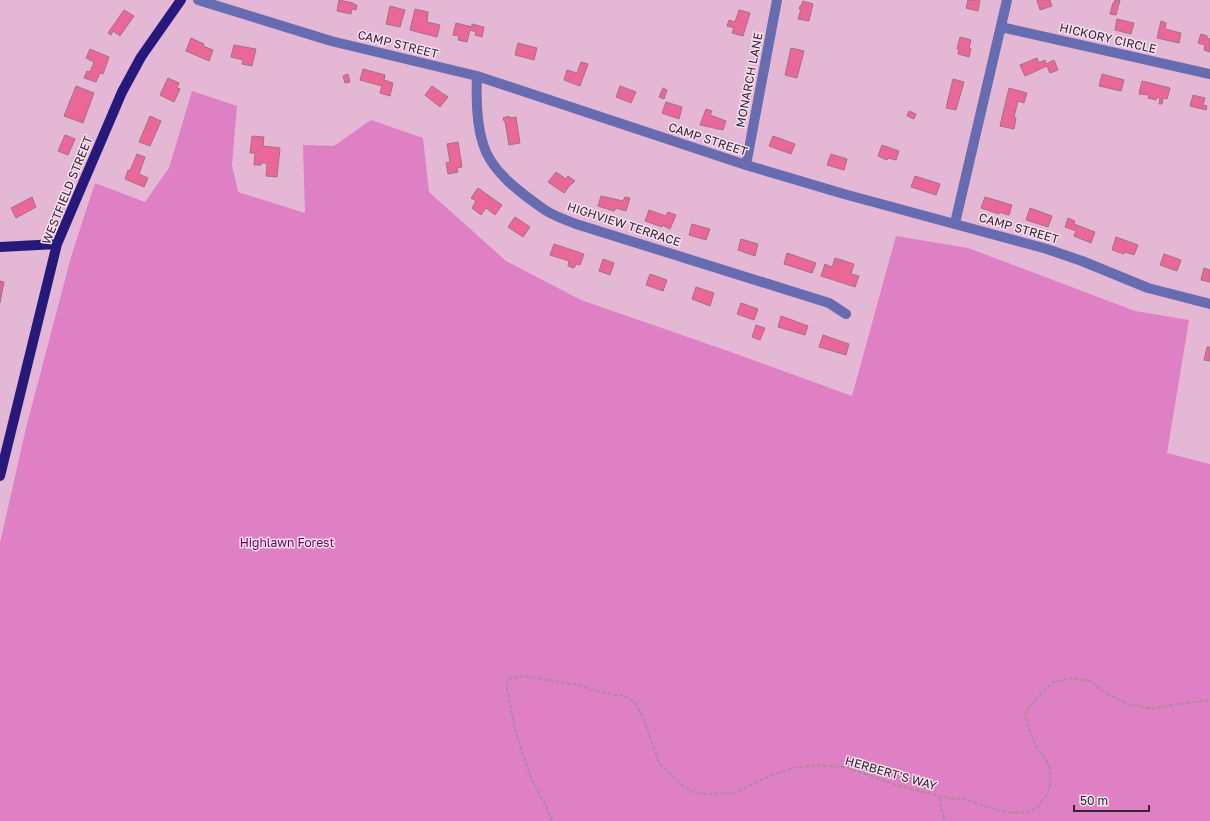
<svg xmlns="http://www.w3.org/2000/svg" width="1210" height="821" viewBox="0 0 1210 821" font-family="'Golos Text',sans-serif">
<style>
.green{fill:#df7fc4}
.building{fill:#eb679a;stroke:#a27281}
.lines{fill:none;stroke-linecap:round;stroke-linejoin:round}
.path{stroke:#ae8aa2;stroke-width:2;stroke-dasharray:4 2;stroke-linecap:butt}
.minor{stroke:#666caf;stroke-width:10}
.major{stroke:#27197c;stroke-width:10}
.labels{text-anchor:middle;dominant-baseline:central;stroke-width:3;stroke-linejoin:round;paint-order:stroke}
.street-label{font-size:12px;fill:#362531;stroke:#f7e0ef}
.park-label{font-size:12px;fill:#6e005a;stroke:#f7e0ef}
</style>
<rect width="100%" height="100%" fill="#e4b7d5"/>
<path class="green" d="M192 91 237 106 232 165 238 192 305 213 303 145 334 146 371 120 423 138 429 192 506 261 581 300 728 351 852 396 896 236 968 248 1135 311 1189 320 1167 453 1210 464V821H0V543L26 428 71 257 95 183 145 202 169 168Z"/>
<path class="building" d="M339 0 353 3V4L357 5 356 10 352 9 351 14 337 11Z
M968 0H980L978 11 966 8Z
M1037 0H1050L1052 6 1040 10Z
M1115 0H1120L1116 15 1110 14 1113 3H1114Z
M803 1 813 4 809 21 798 19 801 9H799L800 6H801Z
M390 6 405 10 400 27 386 24Z
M415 9 428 12 427 22 440 25 437 37 410 30Z
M124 10 134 16 120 36 113 31 111 35 108 33Z
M739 10 750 13 743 36 732 33 734 28 727 26 729 20 735 22Z
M1117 19 1134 23 1131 34 1115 30Z
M1161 21 1166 23 1165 29 1181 33 1179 43 1157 38Z
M456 23 472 27V24L484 27 482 37 475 35 476 32 470 30 467 42 458 40 459 36 453 35Z
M1201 34 1207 36V38L1210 39V52L1204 50 1205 45 1198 43Z
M960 37 971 40 969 48 971 49 969 57 958 54 959 49H957Z
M191 38 204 44 203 46 213 50 209 61 186 51Z
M518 43 537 48 534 60 515 55Z
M234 45 256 49 252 66 242 64 243 60 231 57Z
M791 48 804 51 797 78 785 75Z
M90 49 109 57 103 74 100 73 96 82 84 78 87 71 90 72 94 62 86 58Z
M1037 58 1039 63 1045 60 1046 64 1054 60 1058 70 1050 73 1047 66 1025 76 1020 65Z
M581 62 588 64 580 86 564 80 567 70 577 73Z
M363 69 385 75 384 80 393 83 390 96 380 93 382 86 360 80Z
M348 74 350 82 345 83 343 76Z
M1102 74 1124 80 1121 91 1099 86Z
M168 78 179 83 177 88 180 89 174 102 160 95Z
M953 79 964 82 956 110 946 108Z
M1142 81 1170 88 1167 99 1163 98 1162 104H1159L1160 98 1157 97 1156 100 1148 98 1149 95 1139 94Z
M76 86 94 93 83 123 64 116Z
M432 86 448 97 440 107 425 95Z
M620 86 636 92 631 103 616 97Z
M663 88 667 90 664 99 659 97Z
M1009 88 1027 93 1024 103 1018 101 1014 117 1016 118 1014 129 1000 126Z
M1193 95 1205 98 1203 105 1207 106 1206 110 1190 106Z
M666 102 682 107 679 119 662 113Z
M706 109 712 111 710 115 726 121 723 130 700 125Z
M909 111 916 114 914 119 907 116Z
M150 116 161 121 150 146 139 142Z
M509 116V118L516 117 520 143 509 145 505 121H504L503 118Z
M65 135 75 139 68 155 58 151Z
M252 136 264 137 263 146 280 148 277 177 266 176 267 163H261V165H254L255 153H250Z
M773 136 795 144 791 154 769 146Z
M458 142 462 167 457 168 458 172 448 174 446 163 450 162 447 144Z
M882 145 899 151 896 160 888 158 887 160 878 156Z
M137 154 145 157 139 174 148 178 144 187 125 179 128 170 130 171Z
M831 154 847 159 844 170 827 165Z
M556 172 566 179 568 176 575 181 572 184H571L564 193 548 182Z
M915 176 940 184 936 195 911 187Z
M478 188 502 205 495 215 486 208 481 215 472 208 476 201 471 198Z
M601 196 623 201 625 197 630 198 626 211 616 208 614 211 598 206Z
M32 197 36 207 16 218 11 208Z
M985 197 1012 205 1009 215 999 212V214L981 208Z
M1030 208 1052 216 1048 227 1026 220Z
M649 210 666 216 668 212 676 215 670 229 662 225V227L645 221Z
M515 217 530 227 523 237 508 227Z
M1068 218 1075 221 1074 224 1095 232 1091 243 1074 236 1076 231 1065 227Z
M692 224 710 229 706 240 689 235Z
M1116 237 1138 245 1134 255 1125 252 1124 254 1112 250Z
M741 239 758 244 755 256 738 250Z
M554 244 584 254 580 265 576 264 574 268 568 266 569 261 550 255Z
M787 253 816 263 812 273 784 264Z
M1164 254 1181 260 1177 271 1160 265Z
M835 258 854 264 851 274 859 276 855 287 821 276 825 264 832 267Z
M603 259 614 263 610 275 599 271Z
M1204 268 1210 270V282L1201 280Z
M650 274 667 280 663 291 646 285Z
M0 281 4 282 0 303Z
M696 287 714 293 710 306 692 299Z
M741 303 758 309 754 320 737 314Z
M781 316 808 326 805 335 778 327Z
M756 325 765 328 760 340 752 337Z
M823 335 849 344 846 355 819 347Z
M1207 347H1210V361L1204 360Z"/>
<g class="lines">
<path class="path" d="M940 797 941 808 945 821
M552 821 547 808 531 778 525 761 516 733 507 690V681L511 678 527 676 563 683 581 685 591 690 615 695H624L635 703 643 717 659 763 684 787 695 793 707 794 734 793 763 779 792 768 817 765 844 767 906 788 954 799 961 798C979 804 1015 819 1033 810 1038 808 1043 799 1047 794 1052 786 1051 770 1047 761 1045 757 1042 755 1039 751 1032 740 1028 727 1025 714L1032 703 1053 682 1072 678 1090 681 1106 693 1128 704 1153 709 1171 705 1210 700"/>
<path class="minor" d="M198 0 331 41 477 76 746 165 844 194 1047 249 1082 261 1148 288 1210 304
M1001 27 1210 74
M477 76C476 98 476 122 483 144 491 172 522 194 545 210 554 216 566 220 576 224L829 303 846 314
M746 165 777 0
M955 223 1007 0"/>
<path class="major" d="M0 247 57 244
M0 476 57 244 122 92 141 57 181 0"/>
</g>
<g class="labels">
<g class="street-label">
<text transform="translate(1108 38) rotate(13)">HICKORY CIRCLE</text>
<text transform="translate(398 44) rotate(14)">CAMP STREET</text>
<text transform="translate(749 80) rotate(-79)">MONARCH LANE</text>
<text transform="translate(708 139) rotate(18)">CAMP STREET</text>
<text transform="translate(67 190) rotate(-68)">WESTFIELD STREET</text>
<text transform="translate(624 224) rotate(18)">HIGHVIEW TERRACE</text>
<text transform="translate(1019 228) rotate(16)">CAMP STREET</text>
<text transform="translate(891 773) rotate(16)">HERBERT'S WAY</text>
</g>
<g class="park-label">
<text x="287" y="542">Highlawn Forest</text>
</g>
</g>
<path d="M1074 805v6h75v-6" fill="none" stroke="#362531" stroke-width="2"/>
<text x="1080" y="805" font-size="12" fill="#362531" stroke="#f7e0ef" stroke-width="3" paint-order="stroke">50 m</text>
</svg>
